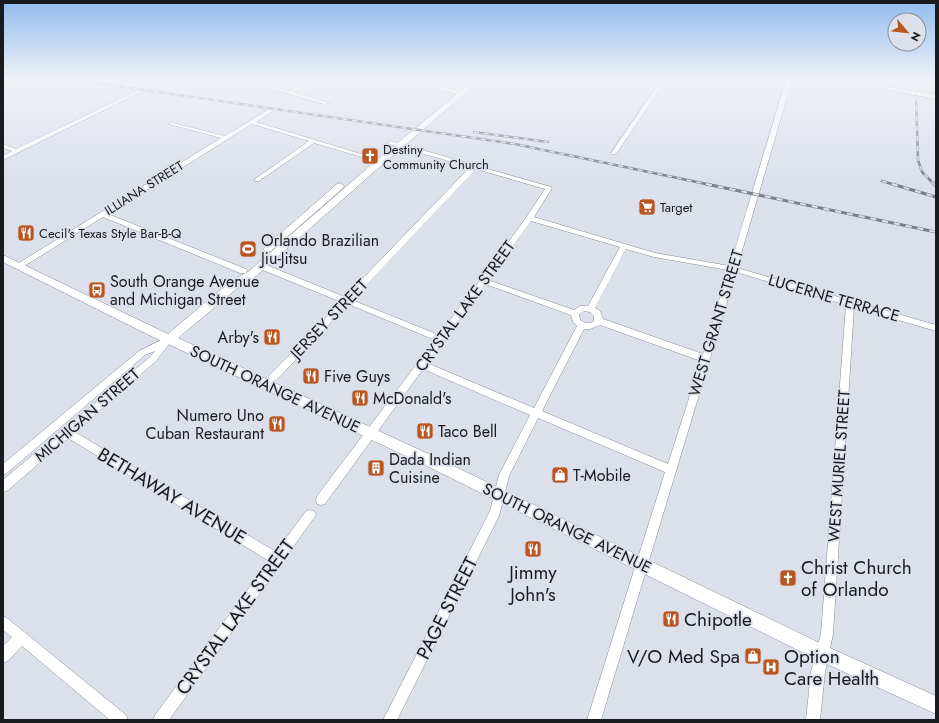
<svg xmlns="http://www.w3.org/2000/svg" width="939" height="723" viewBox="0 0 939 723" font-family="Jost,sans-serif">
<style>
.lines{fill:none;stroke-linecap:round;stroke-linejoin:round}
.minor-casing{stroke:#878c95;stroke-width:1}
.major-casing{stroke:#878c95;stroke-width:1}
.minor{fill:#fff;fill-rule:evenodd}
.major{fill:#fff;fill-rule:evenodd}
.rail-far1-casing{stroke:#7c8088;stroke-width:2.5}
.rail-casing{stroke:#7c8088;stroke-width:3}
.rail-far1{stroke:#dbe0eb;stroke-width:1.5;stroke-dasharray:5;stroke-linecap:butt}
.rail{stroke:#dbe0eb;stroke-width:2;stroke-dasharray:6;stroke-linecap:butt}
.labels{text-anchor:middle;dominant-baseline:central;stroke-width:3.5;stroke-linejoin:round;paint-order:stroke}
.far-poi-label{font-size:13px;fill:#181a1e;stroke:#dbe0eb;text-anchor:start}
.far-street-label{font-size:13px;fill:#181a1e;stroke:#dbe0eb}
.poi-label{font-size:16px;fill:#181a1e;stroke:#dbe0eb;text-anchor:start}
.street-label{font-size:16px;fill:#181a1e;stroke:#dbe0eb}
.near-street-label{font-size:19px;fill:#181a1e;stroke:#dbe0eb}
.near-poi-label{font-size:19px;fill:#181a1e;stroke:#dbe0eb;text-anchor:start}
</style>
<rect width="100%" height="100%" fill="#dbe0eb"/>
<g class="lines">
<g class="minor-casing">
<path id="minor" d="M159 80H165L3 160V156L12 151 3 148V144L16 149Z
M240 80H247L289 91 308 80H313L294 92 329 103 324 104Z
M395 80H420L465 93 462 95 420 84 393 82 392 81Z
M661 80H666L616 154H612L611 153Z
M786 80H792L737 268 936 325V331L854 307 833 634 825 672 820 720H806L811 672 821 634 846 305 736 272 601 720H587L665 472 538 418 509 476 499 516 397 720H383L490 511 499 475 530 415 423 369 325 504 321 505 317 504 316 500 317 496 435 340 348 304 269 388H263L261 385 263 382 341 302 258 268V264H264L345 297 470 167 389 144V142L391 141 551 187 552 188 534 217 655 253 730 266ZM476 169 545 189 521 225 439 335 352 300ZM531 221 620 247 588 306H580L574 310 488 280ZM626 249 654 257 728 270 703 354 603 319 600 311 595 308ZM485 284 571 315 573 322 577 326 534 408 427 363ZM584 311 590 312 594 316V321C589 325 585 323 580 320L579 314ZM600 325 701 361 668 464 542 411 584 329H590Z
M837 80H846L936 95V99Z
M271 108 274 110 273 111 256 122 384 161 379 162 314 143 259 181H255V179L309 141 252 124 108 214 246 269 247 271 246 273H240L103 217 21 268 18 269 14 266 221 138 169 124V122L225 136Z
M169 336 173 339 156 361 75 432 276 552 306 511 310 510 314 511 316 515 169 720H153L155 715 269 561 68 438 7 491 3 492V480L150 357 155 351 145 355 7 473 3 475V464L139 351Z
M3 616 7 618 126 715 128 720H110L22 646 8 661 3 663V646L12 637 3 630Z"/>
</g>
<g class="major-casing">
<path id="major" d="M474 80H481L384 163 256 276 240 286 178 338 435 457 828 647 936 696V714L816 659 425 465 147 334 3 262V255L168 334 232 280 248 272 378 159Z
M340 183 344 186 343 188 271 251H265L263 249 265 247 337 184Z"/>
</g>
<use href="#minor" class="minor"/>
<use href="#major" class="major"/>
<g class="rail-far1-casing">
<path id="rail-far1" d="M75 80 515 144 711 185
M916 96 918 160 922 172 935 185
M474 132 548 142
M882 181 895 185"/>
</g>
<g class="rail-casing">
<path id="rail" d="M706 184 936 232
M892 184 936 197
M934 184 936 186"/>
</g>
<use href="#rail-far1" class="rail-far1"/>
<use href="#rail" class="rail"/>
</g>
<linearGradient id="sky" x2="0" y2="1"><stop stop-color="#91bcee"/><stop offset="0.44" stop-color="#eff1f6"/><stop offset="1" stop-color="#eff1f6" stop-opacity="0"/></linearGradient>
<rect width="939" height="181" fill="url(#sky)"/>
<defs>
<g id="church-square" transform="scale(0.9)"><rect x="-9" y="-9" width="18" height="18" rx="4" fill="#ba5620" stroke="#dbe0eb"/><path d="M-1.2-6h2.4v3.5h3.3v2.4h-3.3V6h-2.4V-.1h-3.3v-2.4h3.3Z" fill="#fff"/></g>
<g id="supermarket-square" transform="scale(0.9)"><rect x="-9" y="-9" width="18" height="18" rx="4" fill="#ba5620" stroke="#dbe0eb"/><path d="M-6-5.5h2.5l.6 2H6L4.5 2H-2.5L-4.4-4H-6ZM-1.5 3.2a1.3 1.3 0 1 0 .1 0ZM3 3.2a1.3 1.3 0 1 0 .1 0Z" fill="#fff"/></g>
<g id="restaurant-square" transform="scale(0.9)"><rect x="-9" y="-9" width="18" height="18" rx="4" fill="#ba5620" stroke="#dbe0eb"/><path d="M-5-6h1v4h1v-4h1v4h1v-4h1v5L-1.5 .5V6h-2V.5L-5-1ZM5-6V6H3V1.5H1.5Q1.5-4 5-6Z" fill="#fff"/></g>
<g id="stadium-square" transform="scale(0.9)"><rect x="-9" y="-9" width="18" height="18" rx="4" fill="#ba5620" stroke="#dbe0eb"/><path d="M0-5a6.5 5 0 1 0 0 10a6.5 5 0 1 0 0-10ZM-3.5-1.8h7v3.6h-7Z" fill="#fff"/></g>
<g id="bus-square" transform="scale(0.9)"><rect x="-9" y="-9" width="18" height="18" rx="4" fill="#ba5620" stroke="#dbe0eb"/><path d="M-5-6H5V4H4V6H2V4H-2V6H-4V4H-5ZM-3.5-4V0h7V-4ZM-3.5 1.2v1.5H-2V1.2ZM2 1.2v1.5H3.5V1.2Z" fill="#fff"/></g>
<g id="building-square" transform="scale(0.9)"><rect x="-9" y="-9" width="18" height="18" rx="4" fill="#ba5620" stroke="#dbe0eb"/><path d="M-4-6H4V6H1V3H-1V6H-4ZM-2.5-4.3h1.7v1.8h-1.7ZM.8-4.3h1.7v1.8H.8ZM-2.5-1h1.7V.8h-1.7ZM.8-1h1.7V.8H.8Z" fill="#fff"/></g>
<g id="shop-square" transform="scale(0.9)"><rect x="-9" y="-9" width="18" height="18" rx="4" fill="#ba5620" stroke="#dbe0eb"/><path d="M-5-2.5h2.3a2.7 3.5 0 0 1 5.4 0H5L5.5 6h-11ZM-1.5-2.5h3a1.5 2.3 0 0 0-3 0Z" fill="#fff"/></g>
<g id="hospital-square" transform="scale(0.9)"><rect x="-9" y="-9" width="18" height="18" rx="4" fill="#ba5620" stroke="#dbe0eb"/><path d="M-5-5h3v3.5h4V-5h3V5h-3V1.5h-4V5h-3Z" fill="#fff"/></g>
</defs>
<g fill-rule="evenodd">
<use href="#church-square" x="370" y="156"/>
<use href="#supermarket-square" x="647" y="207"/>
<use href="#restaurant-square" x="26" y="233"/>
<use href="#stadium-square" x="248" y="249"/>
<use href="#bus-square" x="97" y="290"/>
<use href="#restaurant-square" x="272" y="337"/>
<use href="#restaurant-square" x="311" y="376"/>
<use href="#restaurant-square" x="360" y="398"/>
<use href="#restaurant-square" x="277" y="424"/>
<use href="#restaurant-square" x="425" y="431"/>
<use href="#building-square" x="376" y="468"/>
<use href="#shop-square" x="560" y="475"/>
<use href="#restaurant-square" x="533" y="549"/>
<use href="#church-square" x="788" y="578"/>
<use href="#restaurant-square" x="671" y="619"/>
<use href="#shop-square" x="753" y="656"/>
<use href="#hospital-square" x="771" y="667"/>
</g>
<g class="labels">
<g class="far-poi-label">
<text x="383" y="149">Destiny<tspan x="383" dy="15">Community Church</tspan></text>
<text x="660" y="207">Target</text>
<text x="39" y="233">Cecil's Texas Style Bar-B-Q</text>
</g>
<g class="far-street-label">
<text transform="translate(144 188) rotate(-32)">ILLIANA STREET</text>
</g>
<g class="poi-label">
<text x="261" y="240">Orlando Brazilian<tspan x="261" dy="18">Jiu-Jitsu</tspan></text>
<text x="110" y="281">South Orange Avenue<tspan x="110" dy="18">and Michigan Street</tspan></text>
<text x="259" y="337" text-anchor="end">Arby's</text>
<text x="324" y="376">Five Guys</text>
<text x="373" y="398">McDonald's</text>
<text x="264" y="415" text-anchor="end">Numero Uno<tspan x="264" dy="18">Cuban Restaurant</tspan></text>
<text x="438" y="431">Taco Bell</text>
<text x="389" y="459">Dada Indian<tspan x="389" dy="18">Cuisine</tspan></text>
<text x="573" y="475">T-Mobile</text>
</g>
<g class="street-label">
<text transform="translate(834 298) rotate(16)">LUCERNE TERRACE</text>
<text transform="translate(465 306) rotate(-54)">CRYSTAL LAKE STREET</text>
<text transform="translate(329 319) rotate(-46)">JERSEY STREET</text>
<text transform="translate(716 323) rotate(-73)">WEST GRANT STREET</text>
<text transform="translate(275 389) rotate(25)">SOUTH ORANGE AVENUE</text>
<text transform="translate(87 415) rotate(-41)">MICHIGAN STREET</text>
<text transform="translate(839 466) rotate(-86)">WEST MURIEL STREET</text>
<text transform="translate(567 528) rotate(26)">SOUTH ORANGE AVENUE</text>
</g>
<g class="near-street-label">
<text transform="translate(172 496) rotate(31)">BETHAWAY AVENUE</text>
<text transform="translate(447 608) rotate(-63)">PAGE STREET</text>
<text transform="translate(235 617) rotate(-54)">CRYSTAL LAKE STREET</text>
</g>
<g class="near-poi-label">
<text x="801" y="567">Christ Church<tspan x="801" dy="22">of Orlando</tspan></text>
<text x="533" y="572" text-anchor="middle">Jimmy<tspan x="533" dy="22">John's</tspan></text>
<text x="684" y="619">Chipotle</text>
<text x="740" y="656" text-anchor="end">V/O Med Spa</text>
<text x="784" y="656">Option<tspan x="784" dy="22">Care Health</tspan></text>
</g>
</g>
<rect width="939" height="723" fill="none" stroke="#181a1e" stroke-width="8"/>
<g transform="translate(907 32) rotate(118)"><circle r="19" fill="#dbe0eb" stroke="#8d9199"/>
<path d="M0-3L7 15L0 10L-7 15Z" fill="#ba5620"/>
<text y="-6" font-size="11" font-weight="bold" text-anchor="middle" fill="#181a1e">N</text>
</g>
</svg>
